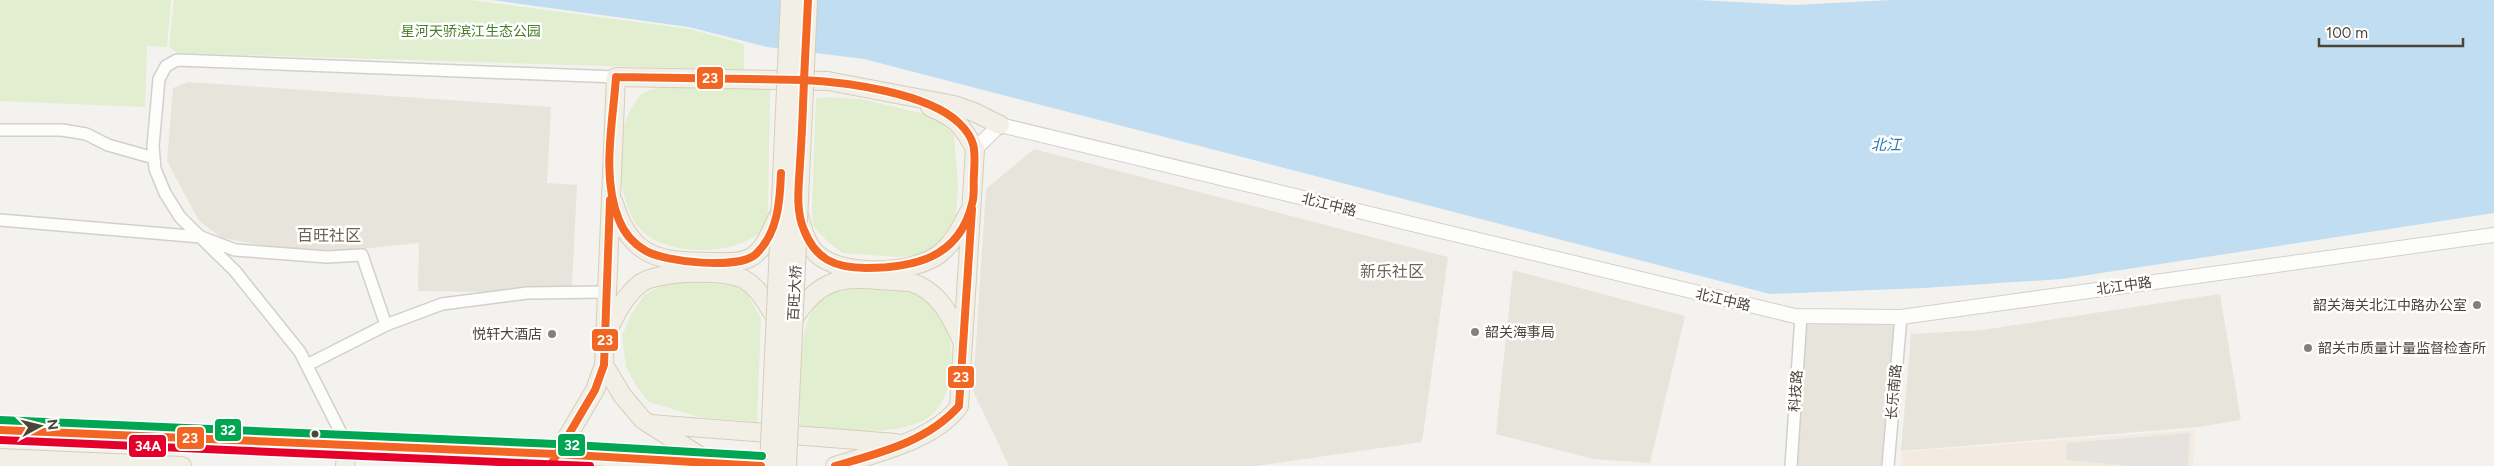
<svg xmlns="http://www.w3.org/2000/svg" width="2494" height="466" viewBox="0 0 2494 466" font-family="Figtree,'Noto Sans SC',sans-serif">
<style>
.residential{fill:#e7e4dc}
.commercial{fill:#f3ebdf}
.green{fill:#e1eecf}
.parking{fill:#e6e3df}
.water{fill:#c0ddf1}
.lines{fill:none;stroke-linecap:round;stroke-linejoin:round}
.minor-casing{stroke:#d2d0cb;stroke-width:14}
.tertiary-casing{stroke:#d2d0cb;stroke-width:16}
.primary-casing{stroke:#d6cebb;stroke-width:20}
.minor{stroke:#fdfdfc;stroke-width:11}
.tertiary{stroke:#fdfdfc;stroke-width:14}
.primary{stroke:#f2efe6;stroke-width:18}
.primary-bridge-casing{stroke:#d6cebb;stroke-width:20;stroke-linecap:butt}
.primary-bridge{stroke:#f2efe6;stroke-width:18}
.bus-1-casing{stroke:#fff;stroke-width:11}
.bus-2-casing{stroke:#fff;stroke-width:11}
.bus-3-casing{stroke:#fff;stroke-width:11}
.bus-1{stroke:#f26522;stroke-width:8}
.bus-2{stroke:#e4002b;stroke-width:8}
.bus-3{stroke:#00a651;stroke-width:8}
.poi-dot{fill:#868178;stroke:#fff;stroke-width:2}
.bus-dot{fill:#4b4439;stroke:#fff;stroke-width:2}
.labels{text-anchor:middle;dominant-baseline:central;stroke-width:5;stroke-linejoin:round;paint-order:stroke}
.park-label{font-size:14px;fill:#4a7f2a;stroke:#fff}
.street-label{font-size:14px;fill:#4b4439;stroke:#fff}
.poi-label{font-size:14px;fill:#4b4439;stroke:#fff;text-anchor:end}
.water-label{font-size:15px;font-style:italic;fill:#2e7ab2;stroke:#fff}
.quarter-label{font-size:16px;fill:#6e6250;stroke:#fff}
.line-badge{stroke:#fff;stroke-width:2}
.badge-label{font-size:14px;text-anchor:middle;font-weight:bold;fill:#fff}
</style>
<rect width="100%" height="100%" fill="#f4f2ee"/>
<path class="residential" d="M188 82 551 107 547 183 577 185 572 286H539L487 292 418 291 419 243 331 252 260 245 222 238 199 221 167 161 173 88Z
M1034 149 1448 257 1422 442 1256 466H1009L973 391 986 189Z
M1513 270 1685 316 1650 463 1594 459 1496 434Z
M2220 294 2241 420 2199 427 1901 451 1911 334 1982 330Z
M1803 319H1897L1885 466H1794Z"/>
<path class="commercial" d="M2195 430 2193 466H1901L1902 452Z"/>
<path class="green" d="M0 0H171L167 47 147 46 145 107 0 101Z
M174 0H471L689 29 744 44V70L178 53 169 47Z
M730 86 770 89 768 211C767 219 766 226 760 232 734 256 669 256 643 232 615 206 613 130 636 101 638 98 640 94 643 93 663 82 707 87 730 86Z
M826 97 861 99 934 116 954 135 958 185 956 216 936 247 918 255 899 257 842 253 827 241 813 226 812 206 816 98Z
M691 281 734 286 746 292 761 318 757 422 699 417 649 402 637 387 626 367 622 336 631 315 644 295 665 284Z
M855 289H913C925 300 940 310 946 326 957 356 954 410 918 423 881 436 839 430 800 428 801 394 794 316 825 295 832 290 847 290 855 289Z"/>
<path class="parking" d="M2190 433 2188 466H2130L2066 460 2067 443Z"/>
<path class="water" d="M492 0H1697L1794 5 1892 0H2494V213L2062 279 1923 288 1770 294 864 59 767 47 689 27Z"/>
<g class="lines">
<g class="minor-casing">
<path id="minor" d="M0 130H62L86 134 108 145 154 158
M0 220 201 237 235 250 327 257 362 255 386 325
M307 365 386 325 442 304 527 293 606 292
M347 445 300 352 235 271 180 217 165 193 155 169 153 146 159 79 166 66 177 60 616 77
M1791 466 1801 316
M1888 466 1901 317"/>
</g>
<g class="tertiary-casing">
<path id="tertiary" d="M975 149 1000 125 1795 316 1901 317 2494 235"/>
</g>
<g class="primary-casing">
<path id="primary" d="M614 203C630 258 660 262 712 262 724 262 742 264 753 256 766 247 772 228 779 214
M799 216C803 229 806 244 817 254 842 277 911 274 938 255 953 244 961 227 969 212
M793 320C826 266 855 280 910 282 940 291 951 317 963 343
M608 330C616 314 625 295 641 283 658 271 727 269 745 280 759 288 766 303 774 315
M604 365 622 395 643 420 708 461
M650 424 896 443
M0 430 556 454 761 466
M0 458 182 466
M345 466 347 445
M550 466 595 390 604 365 616 77 828 81 954 105 974 112 1000 125
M835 466C873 454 936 440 959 406L975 149C962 125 956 118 930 107"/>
</g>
<use href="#minor" class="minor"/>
<use href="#tertiary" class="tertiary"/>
<use href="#primary" class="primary"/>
<g class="primary-bridge-casing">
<path id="primary-bridge" d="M769 466 790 0
M787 466 808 0"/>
</g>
<use href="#primary-bridge" class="primary-bridge"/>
<g class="bus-1-casing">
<path id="bus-1" d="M616 77 804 80
M616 77C613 122 601 177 619 220 624 233 634 244 646 251 665 262 739 270 756 254 778 233 780 201 781 173
M804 80C846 82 928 93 959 123 977 140 975 152 974 174 973 184 975 195 972 204 959 258 914 268 866 268 835 268 815 259 804 230 795 209 799 186 800 163 802 135 803 108 804 80Z
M804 80 808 0
M0 430 556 454 761 466
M550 466 595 390 604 365 610 200
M835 466C879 453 927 442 959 406L972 209"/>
</g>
<g class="bus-2-casing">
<path id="bus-2" d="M0 440 590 466"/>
</g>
<g class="bus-3-casing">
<path id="bus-3" d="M0 420 556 444 762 456"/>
</g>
<use href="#bus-1" class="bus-1"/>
<use href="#bus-2" class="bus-2"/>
<use href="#bus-3" class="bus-3"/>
</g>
<g class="poi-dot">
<circle cx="2477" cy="305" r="5"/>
<circle cx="1475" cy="332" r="5"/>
<circle cx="552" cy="334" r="5"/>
<circle cx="2308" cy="348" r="5"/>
</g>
<circle class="bus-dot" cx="315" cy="434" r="4.5"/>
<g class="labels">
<g class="park-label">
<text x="471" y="31">星河天骄滨江生态公园</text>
</g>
<g class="street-label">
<text transform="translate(1329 205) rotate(14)">北江中路</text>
<text transform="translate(2124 286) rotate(-8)">北江中路</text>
<text transform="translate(795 293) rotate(-87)">百旺大桥</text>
<text transform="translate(1723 300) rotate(13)">北江中路</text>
<text transform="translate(1796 391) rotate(-86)">科技路</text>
<text transform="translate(1894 392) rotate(-85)">长乐南路</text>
</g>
<g class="poi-label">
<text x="2467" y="305">韶关海关北江中路办公室</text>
<text x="1485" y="332" text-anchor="start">韶关海事局</text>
<text x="542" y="334">悦轩大酒店</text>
<text x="2318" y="348" text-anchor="start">韶关市质量计量监督检查所</text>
</g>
<g class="water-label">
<text x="1886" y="145">北江</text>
</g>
<g class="quarter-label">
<text x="329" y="235">百旺社区</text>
<text x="1392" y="271">新乐社区</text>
</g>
</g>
<g class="line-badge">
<rect x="696" y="66" width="28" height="24" rx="5" fill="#f26522"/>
<rect x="591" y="328" width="28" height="24" rx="5" fill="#f26522"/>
<rect x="947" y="365" width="28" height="24" rx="5" fill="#f26522"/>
<rect x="214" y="418" width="28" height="24" rx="5" fill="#00a651"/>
<rect x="176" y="426" width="29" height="24" rx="5" fill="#f26522"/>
<rect x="557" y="433" width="29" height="24" rx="5" fill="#00a651"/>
<rect x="128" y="434" width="39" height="24" rx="5" fill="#e4002b"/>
</g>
<g class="badge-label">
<text x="710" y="83">23</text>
<text x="605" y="345">23</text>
<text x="961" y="382">23</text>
<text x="228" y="435">32</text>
<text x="190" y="443">23</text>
<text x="572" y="450">32</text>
<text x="148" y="451">34A</text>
</g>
<g transform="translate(40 426) rotate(83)" stroke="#ffffff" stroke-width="4" paint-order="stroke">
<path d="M0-4L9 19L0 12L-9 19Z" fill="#4b4439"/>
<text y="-8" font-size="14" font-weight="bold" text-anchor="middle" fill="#4b4439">N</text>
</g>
<path d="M2319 38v8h144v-8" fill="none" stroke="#4b4439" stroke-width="2.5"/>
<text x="2326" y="38" font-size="15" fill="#4b4439" stroke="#ffffff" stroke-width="4" paint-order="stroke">100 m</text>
</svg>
